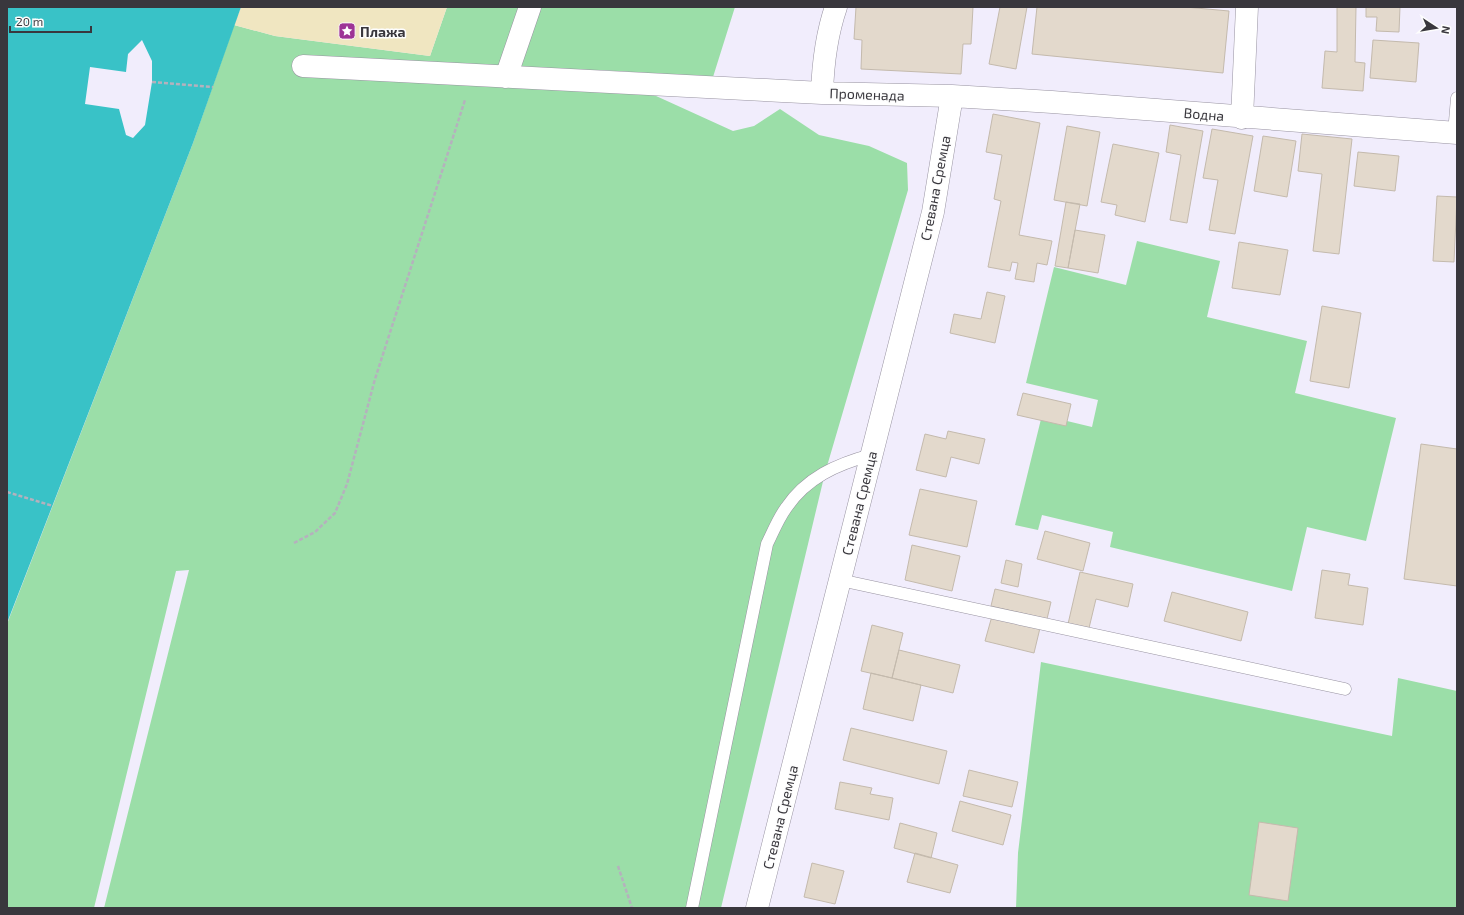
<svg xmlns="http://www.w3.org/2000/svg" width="1464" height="915" viewBox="0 0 1464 915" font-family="'Exo 2',sans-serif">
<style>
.green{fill:#9bdea8}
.sand{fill:#f0e6c1}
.water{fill:#39c2c7}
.pier{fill:#f1edfc}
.building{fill:#e3d9cc;stroke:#c4baad}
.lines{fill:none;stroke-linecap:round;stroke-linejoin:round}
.lane-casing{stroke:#9893a1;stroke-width:13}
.street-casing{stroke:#9893a1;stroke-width:23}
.path{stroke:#b5b1bd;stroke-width:2.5;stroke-dasharray:4 2;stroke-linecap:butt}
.lane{stroke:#fff;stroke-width:12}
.street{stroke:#fff;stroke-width:22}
.labels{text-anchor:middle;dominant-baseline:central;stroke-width:3;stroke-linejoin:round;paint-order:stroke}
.poi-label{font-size:14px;font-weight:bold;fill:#39373d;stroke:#fdfdfd;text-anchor:start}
.street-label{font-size:14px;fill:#39373d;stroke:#fdfdfd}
</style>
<rect width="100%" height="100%" fill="#f1edfc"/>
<path class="green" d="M447 7H735L713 77 599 70 733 131 754 126 780 109 819 135 869 146 907 163 908 190 825 473 721 908H104L189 570 176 571 94 908H7V624L193 143 234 25 275 36 430 56Z
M1137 241 1220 261 1207 317 1307 341 1295 393 1396 418 1366 541 1307 527 1292 591 1110 547 1113 532 1042 515 1038 530 1015 525 1042 415 1092 427 1098 400 1026 383 1054 267 1126 285Z
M1041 662 1392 736 1398 678 1457 691V908H1016L1018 853Z"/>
<path class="sand" d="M241 7H447L430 56 275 36 234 25Z"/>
<path class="water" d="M7 7H241L193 143 7 623Z"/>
<path class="pier" d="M142 40 152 61V82L145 125 133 138 126 135 119 109 85 104 90 67 126 72 128 54Z"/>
<path class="building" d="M856 7H973L971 44H963L961 74 861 69 862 40 854 39Z
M1000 7H1027L1016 69 989 64Z
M1037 7H1185L1229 11 1223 73 1032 54Z
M1337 7H1356L1355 62 1365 63 1363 91 1322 88 1325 51 1337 52Z
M1366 7H1400L1399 32 1376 31 1377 17H1366Z
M1373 40 1419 43 1416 82 1370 78Z
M993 114 1040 123 1019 235 1052 241 1047 265 1037 263 1034 282 1015 279 1018 263 1012 262 1010 271 988 267 1001 201 994 199 1002 155 986 152Z
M1170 125 1203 131 1187 223 1170 220 1181 155 1166 152Z
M1067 126 1100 132 1087 206 1054 200Z
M1212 129 1253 136 1235 234 1209 230 1218 180 1203 178Z
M1302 134 1352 139 1339 254 1313 251 1322 174 1298 171Z
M1263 136 1296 141 1287 197 1254 191Z
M1113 144 1159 153 1145 222 1115 215 1117 205 1101 202Z
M1358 152 1399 156 1395 191 1354 186Z
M1437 196 1457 197 1454 262 1433 261Z
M1066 202 1080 204 1068 268 1055 266Z
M1075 230 1105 235 1098 273 1068 268Z
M1239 242 1288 250 1280 295 1232 288Z
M987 292 1005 296 995 343 950 333 954 314 981 319Z
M1322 306 1361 313 1349 388 1310 381Z
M1023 393 1071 404 1066 426 1017 415Z
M948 431 985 439 979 464 951 457 946 477 916 470 925 434 946 439Z
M1421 444 1457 449V586L1404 579Z
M920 489 977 501 967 547 909 535Z
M1045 531 1090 543 1083 571 1037 559Z
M912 545 960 556 952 591 905 580Z
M1006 560 1022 564 1018 587 1001 583Z
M1322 570 1350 574 1348 585 1368 588 1363 625 1315 618Z
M1080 572 1133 584 1128 607 1096 599 1089 628 1068 624Z
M995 589 1051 602 1047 619 991 606Z
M1172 592 1248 612 1241 641 1164 621Z
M992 616 1040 628 1034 653 985 641Z
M872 625 903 633 892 678 861 671Z
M899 650 960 665 953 693 892 678Z
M871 673 921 685 913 721 863 709Z
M851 728 947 751 939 784 843 760Z
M969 770 1018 782 1012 807 963 796Z
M840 782 872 788 870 794 893 798 889 820 835 809Z
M960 801 1011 815 1003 845 952 831Z
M1259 822 1298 828 1288 901 1249 895Z
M900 823 937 833 931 858 894 848Z
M915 853 958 865 950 893 907 882Z
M812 863 844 871 835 904 804 897Z"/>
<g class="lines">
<g class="lane-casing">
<path id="lane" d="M1454 133 1457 98
M840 580 1345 689
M692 908 767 544C773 532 778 519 786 508 806 478 837 464 871 455"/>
</g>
<g class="street-casing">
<path id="street" d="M836 7C826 36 823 63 822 93L952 96 1052 102 1457 133
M303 66 822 93
M506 77 530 7
M1242 118 1247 7
M757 908 933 212 952 96"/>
</g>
<path class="path" d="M152 82 213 87
M7 492 53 506
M294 543 315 532 335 513 347 484 375 379 465 100
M618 866 632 908"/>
<use href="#lane" class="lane"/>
<use href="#street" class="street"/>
</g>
<defs>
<g id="sight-square" transform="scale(0.9)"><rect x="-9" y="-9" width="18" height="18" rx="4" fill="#9d3496" stroke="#fdfdfd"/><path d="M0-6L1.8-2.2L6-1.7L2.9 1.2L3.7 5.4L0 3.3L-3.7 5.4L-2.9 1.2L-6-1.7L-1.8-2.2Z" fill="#fff"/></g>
</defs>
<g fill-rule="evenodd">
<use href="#sight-square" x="347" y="31"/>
</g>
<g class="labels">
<g class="poi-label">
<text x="360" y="31">Плажа</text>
</g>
<g class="street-label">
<text transform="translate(867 94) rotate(2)">Променада</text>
<text transform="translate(1204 114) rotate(5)">Водна</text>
<text transform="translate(935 188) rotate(-79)">Стевана Сремца</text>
<text transform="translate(859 503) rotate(-76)">Стевана Сремца</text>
<text transform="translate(780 817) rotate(-76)">Стевана Сремца</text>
</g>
</g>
<rect width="1464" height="915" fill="none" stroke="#39373d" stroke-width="16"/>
<g transform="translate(1436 28) rotate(102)" stroke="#fdfdfd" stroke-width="3" paint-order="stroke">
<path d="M0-3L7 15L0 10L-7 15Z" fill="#39373d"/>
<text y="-6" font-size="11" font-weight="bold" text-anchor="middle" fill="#39373d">N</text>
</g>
<path d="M10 26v6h81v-6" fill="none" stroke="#39373d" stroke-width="2"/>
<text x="16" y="26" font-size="12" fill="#39373d" stroke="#fdfdfd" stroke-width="3" paint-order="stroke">20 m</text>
</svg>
